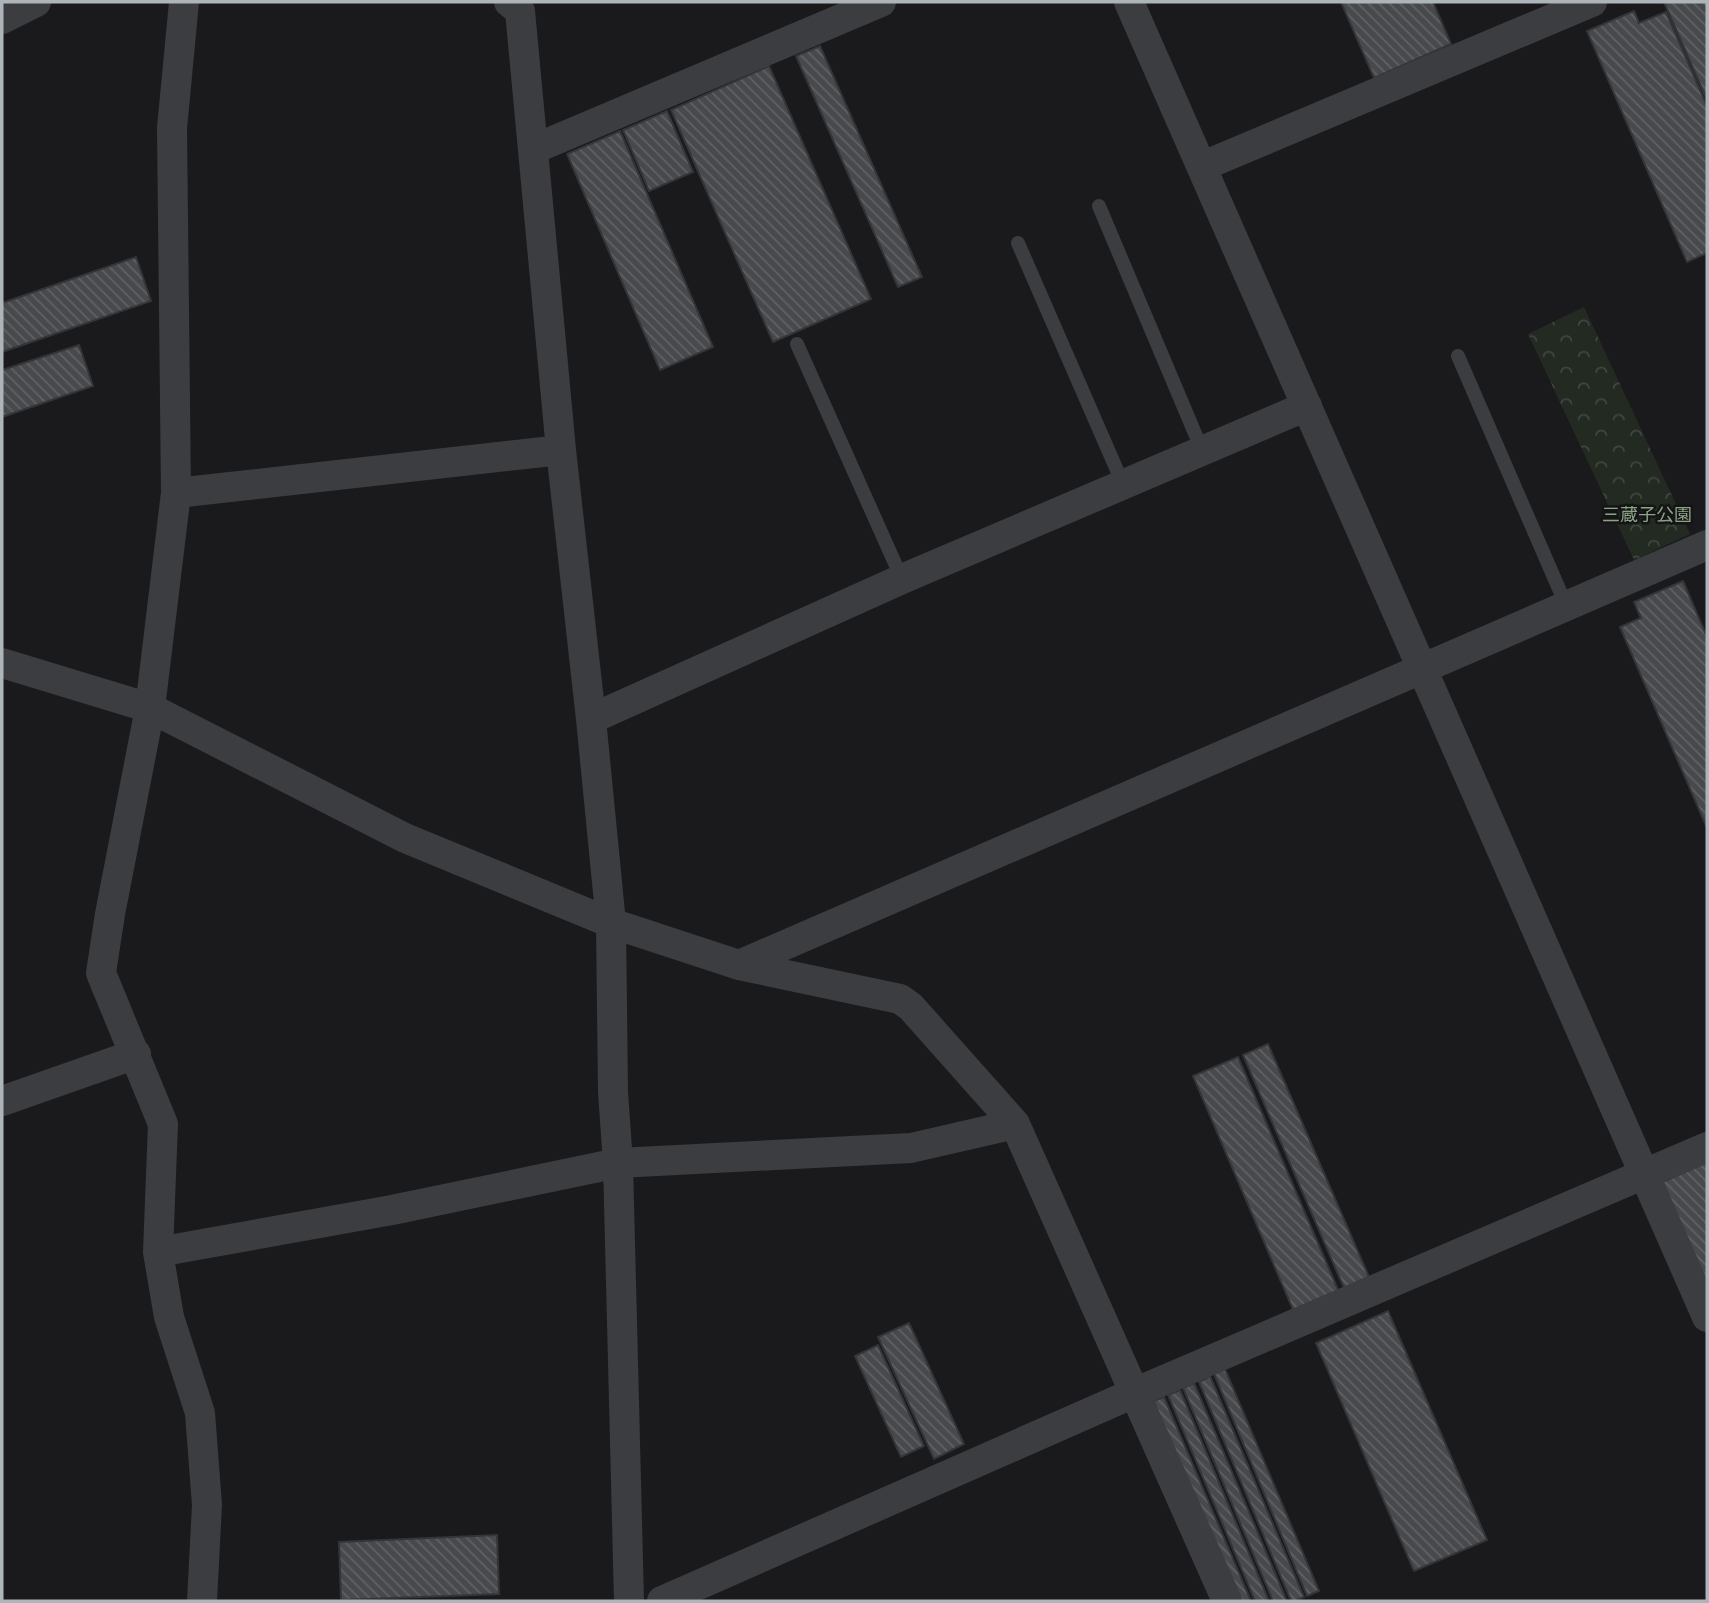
<svg xmlns="http://www.w3.org/2000/svg" width="1709" height="1603" viewBox="0 0 1709 1603" font-family="Rubik,'Noto Sans JP',sans-serif">
<style>
.forest{fill:url(#forest-crowns)}
.building{fill:url(#building-back-hatch);stroke:#343538;stroke-width:2}
.lines{fill:none;stroke-linecap:round;stroke-linejoin:round}
.service{stroke:#3b3d41;stroke-width:14}
.minor{stroke:#3b3d41;stroke-width:30}
.labels{text-anchor:middle;dominant-baseline:central;stroke-width:5;stroke-linejoin:round;paint-order:stroke}
.park-label{font-size:18px;fill:#8ca485;stroke:#151517}
</style>
<defs>
<pattern id="forest-crowns" width="20" height="18" patternUnits="userSpaceOnUse" patternTransform="scale(1.75)"><rect width="20" height="18" fill="#232a22"/><path d="M2 6a3 3 0 1 1 6 0M12 15a3 3 0 1 1 6 0" fill="none" stroke="#404740"/></pattern>
<pattern id="building-back-hatch" width="6" height="6" patternUnits="userSpaceOnUse" patternTransform="scale(1.75)"><rect width="6" height="6" fill="#47494c"/><path d="M-1 5l2 2M0 0l6 6M5-1l2 2" fill="none" stroke="#5f6164"/></pattern>
</defs>
<rect width="100%" height="100%" fill="#1a1a1c"/>
<path class="forest" d="M1584 307 1690 534 1634 560 1528 334Z"/>
<path class="building" d="M1341 2H1433L1451 44 1374 78Z
M1664 2H1707V100Z
M1634 11 1639 23 1666 12 1707 106V253L1687 262 1587 31Z
M820 46 922 277 898 287 796 56Z
M769 66 871 299 773 342 671 110Z
M667 111 693 172 649 191 623 130Z
M620 131 713 347 660 370 567 154Z
M136 257 151 301 2 352V303Z
M79 345 93 386 2 417V370Z
M1683 581 1707 637V828L1620 627 1641 618 1634 602Z
M1268 1044 1369 1277 1344 1288 1243 1055Z
M1238 1057 1339 1292 1294 1312 1193 1076Z
M1707 1162V1292L1660 1183Z
M1388 1311 1487 1540 1414 1571 1316 1343Z
M909 1323 964 1444 934 1459 878 1337Z
M878 1345 924 1446 901 1457 855 1356Z
M1225 1369 1319 1591 1307 1596 1214 1374Z
M1210 1376 1304 1597 1295 1601H1291L1199 1382Z
M1194 1383 1287 1601H1273L1183 1388Z
M1180 1390 1269 1601H1255L1168 1395Z
M1164 1397 1251 1601H1237L1153 1401Z
M497 1535 499 1594 341 1600 339 1542Z"/>
<g class="lines">
<path class="service" d="M1099 206 1202 450
M1018 243 1123 484
M797 344 902 579
M1458 356 1566 605"/>
<path class="minor" d="M184 2 172 128 176 493 150 708 110 914 101 973 163 1124 158 1252 169 1317 200 1413 207 1505 202 1601
M509 2 520 11 561 450 591 719 611 923 613 1092 618 1163 629 1601
M1129 2 1707 1317
M2 19 36 2
M534 149 881 2
M1203 166 1592 2
M176 493 561 450
M2 663 150 708 405 838 611 923 739 965 900 999 911 1007 1015 1124 1227 1601
M591 719 902 579 1307 406
M739 965 1707 545
M2 1101 136 1054
M158 1252 392 1210 618 1163 911 1148 1015 1124
M662 1601 1134 1393 1707 1147"/>
</g>
<g class="labels">
<g class="park-label">
<text x="1647" y="515">三蔵子公園</text>
</g>
</g>
<rect width="1709" height="1603" fill="none" stroke="#adb5ba" stroke-width="7"/>
</svg>
